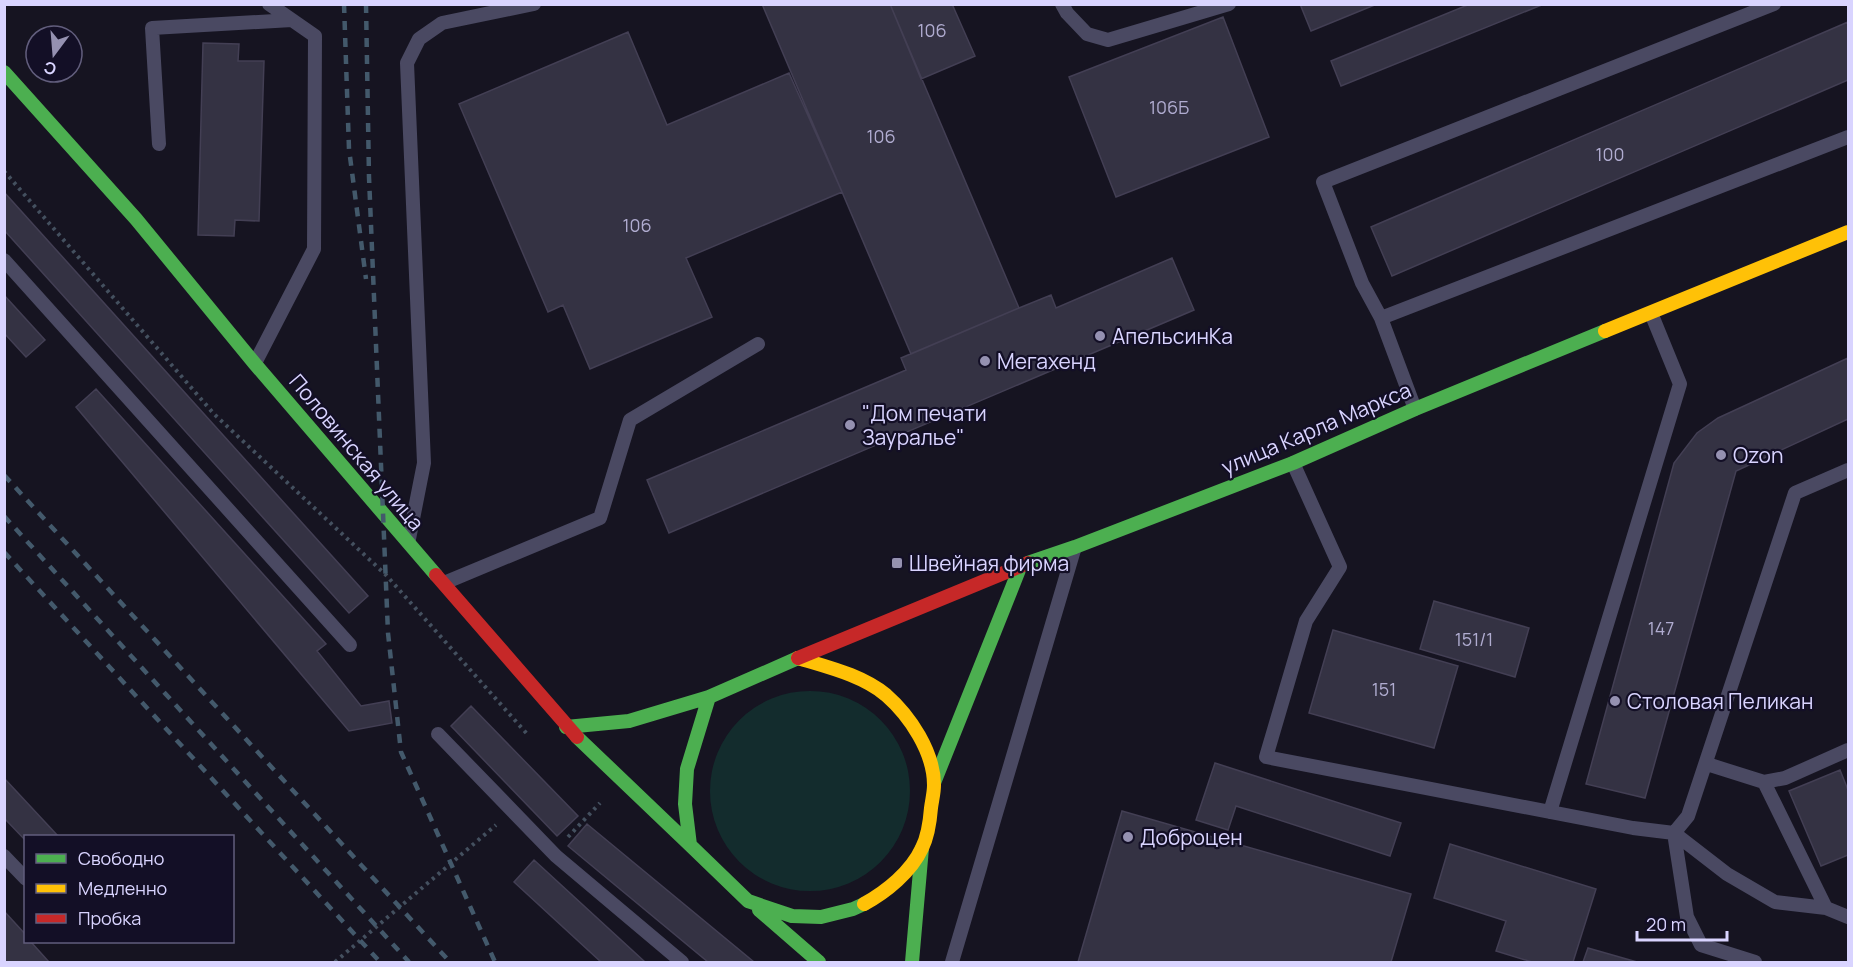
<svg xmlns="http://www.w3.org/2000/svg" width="1853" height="967" viewBox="0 0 1853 967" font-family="Manrope,sans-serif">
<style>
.green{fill:#132c2d}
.building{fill:#343243;stroke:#433f54;stroke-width:1.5}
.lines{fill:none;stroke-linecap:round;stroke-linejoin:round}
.path{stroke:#44505f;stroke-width:4;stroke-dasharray:3 4.5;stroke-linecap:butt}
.lane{stroke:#4a4962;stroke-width:14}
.fast{stroke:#4caf50;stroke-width:14}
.slow{stroke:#ffc107;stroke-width:14}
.jam{stroke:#c62828;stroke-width:14}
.rail{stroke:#43596b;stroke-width:4.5;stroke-dasharray:9 8;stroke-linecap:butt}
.poi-dot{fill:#9591b1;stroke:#130f26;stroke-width:2}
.labels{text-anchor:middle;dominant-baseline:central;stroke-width:4.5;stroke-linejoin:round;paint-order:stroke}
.number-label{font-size:18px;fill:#b0acd0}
.poi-label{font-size:21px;fill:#d9d4ff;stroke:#130f26;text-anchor:start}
.street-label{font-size:21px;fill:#d9d4ff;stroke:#130f26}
</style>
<rect width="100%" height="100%" fill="#161421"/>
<path class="green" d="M710 791a100 100 0 1 1 200 0a100 100 0 1 1-200 0Z"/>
<path class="building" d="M762 4H890L1019 308 911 354Z
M890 4H952L975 56 921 79Z
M1300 4H1377L1311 31Z
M1470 4H1544L1341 86 1331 61Z
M1223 17 1269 137 1116 197 1069 77Z
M1848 22V80L1392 276 1371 227Z
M628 32 667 125 789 73 842 192 686 258 712 317 590 369 563 305 548 312 459 104Z
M203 43 239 44 238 61H264L259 221 235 220 234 236 198 235Z
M4 192 368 596 349 613 4 230Z
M1172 258 1194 310 669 533 647 480 906 370 901 358 1019 308 1051 295 1056 308Z
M4 295 45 340 26 357 4 333Z
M1848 358V419L1736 471 1645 798 1586 784 1674 463 1697 433 1718 418Z
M96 389 326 644 317 651 361 706 389 701 392 723 349 731 76 407Z
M1434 601 1529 628 1515 677 1420 649Z
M1333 630 1458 666 1434 748 1309 713Z
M471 706 578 816 557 836 451 726Z
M1215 763 1401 823 1390 856 1236 806 1228 830 1196 820Z
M1840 770 1848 790V855L1821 866 1789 791Z
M4 778 58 836H26V841L4 818Z
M1122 811 1411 894 1391 962H1078Z
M587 824 754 962H708L568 846Z
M1450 844 1596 889 1573 962H1532L1496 951 1506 921 1434 898Z
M534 860 645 962H601L514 882Z
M4 911 26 935V942H31L49 962H4Z
M1588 948 1637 962H1583Z"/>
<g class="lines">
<path class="path" d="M4 171 214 414 386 575 528 735
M568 837 600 803
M335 962 496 825"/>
<path class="lane" d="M1062 4 1067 13 1087 34 1108 40 1229 4
M159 144 152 28 292 20
M4 260 350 645
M1381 318 1362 283 1323 182 1774 4
M255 363 314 249 315 36 269 4
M1415 409 1381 318 1848 137
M1293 463 1340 567 1306 621 1266 757 1633 828 1674 833 1688 816 1795 493 1848 470
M409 539 424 463 407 63 419 39 442 23 534 4
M444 583 600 518 630 420 758 344
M438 734 556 856 682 962
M1707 764 1764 782 1785 778 1848 750
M1764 782 1826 908
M1550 812 1680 384 1651 313
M1674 833 1727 874 1775 902 1826 908 1848 917
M1674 833 1687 917 1701 945 1755 962
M4 856 26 879
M952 962 1074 550"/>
<path class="fast" d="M4 72 136 219 255 364 436 575
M1028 563 1075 547 1293 463 1415 409 1605 331
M798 658 709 697 687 769 685 804 690 845 748 901 792 916 821 917 853 909 864 904
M566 727 629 721 709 697
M577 737 690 845
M934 783 1021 565
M759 910 819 962
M912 962 922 848"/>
<path class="slow" d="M1605 331 1848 232
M798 658C827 667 862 675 886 695 910 716 934 752 934 785 934 793 932 800 931 808 930 821 928 836 922 848 911 872 886 892 864 904"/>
<path class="jam" d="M436 575 577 737
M798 658 1028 563"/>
<path class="rail" d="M344 4 349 149 366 279
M366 4 369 177 388 633 401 752 495 962
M4 475 450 962
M4 516 409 962
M4 552 380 962"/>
</g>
<g class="poi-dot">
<circle cx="1100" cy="336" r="6"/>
<circle cx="985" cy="361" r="6"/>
<circle cx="850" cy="425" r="6"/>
<circle cx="1721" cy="455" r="6"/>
<rect x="891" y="557" width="12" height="12" rx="3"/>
<circle cx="1615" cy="701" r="6"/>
<circle cx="1128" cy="837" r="6"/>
</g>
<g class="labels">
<g class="number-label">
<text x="932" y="30">106</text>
<text x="1169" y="107">106Б</text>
<text x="881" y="136">106</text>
<text x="1610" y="154">100</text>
<text x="637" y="225">106</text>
<text x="1661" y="628">147</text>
<text x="1474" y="639">151/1</text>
<text x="1384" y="689">151</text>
</g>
<g class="poi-label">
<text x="1112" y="336">АпельсинКа</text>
<text x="997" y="361">Мегахенд</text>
<text x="862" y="413">"Дом печати<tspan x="862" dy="24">Зауралье"</tspan></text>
<text x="1733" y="455">Ozon</text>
<text x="909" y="563">Швейная фирма</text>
<text x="1627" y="701">Столовая Пеликан</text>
<text x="1140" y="837">Доброцен</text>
</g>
<g class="street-label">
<text transform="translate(1316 428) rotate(-23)">улица Карла Маркса</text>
<text transform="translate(357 452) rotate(50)">Половинская улица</text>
</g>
</g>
<rect width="1853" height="967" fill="none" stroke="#d9d4ff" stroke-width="12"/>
<rect x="24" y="835" width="210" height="108" fill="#130f26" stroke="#625e7d" stroke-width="1.5"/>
<rect x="36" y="854" width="30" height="9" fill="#4caf50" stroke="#625e7d" stroke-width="1.5"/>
<text x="78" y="865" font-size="18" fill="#d9d4ff">Свободно</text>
<rect x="36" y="884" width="30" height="9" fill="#ffc107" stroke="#625e7d" stroke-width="1.5"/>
<text x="78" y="895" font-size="18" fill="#d9d4ff">Медленно</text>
<rect x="36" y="914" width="30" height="9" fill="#c62828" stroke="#625e7d" stroke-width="1.5"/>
<text x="78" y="925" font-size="18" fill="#d9d4ff">Пробка</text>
<g transform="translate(54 54) rotate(196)"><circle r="28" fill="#130f26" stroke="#625e7d" stroke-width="1.5"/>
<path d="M0-4.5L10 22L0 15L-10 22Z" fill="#9591b1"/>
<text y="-9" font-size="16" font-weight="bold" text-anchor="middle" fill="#d9d4ff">С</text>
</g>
<path d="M1637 931v9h90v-9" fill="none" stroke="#d9d4ff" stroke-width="3"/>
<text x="1646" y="931" font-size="18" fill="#d9d4ff" stroke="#130f26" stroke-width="4.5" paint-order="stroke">20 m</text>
</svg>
